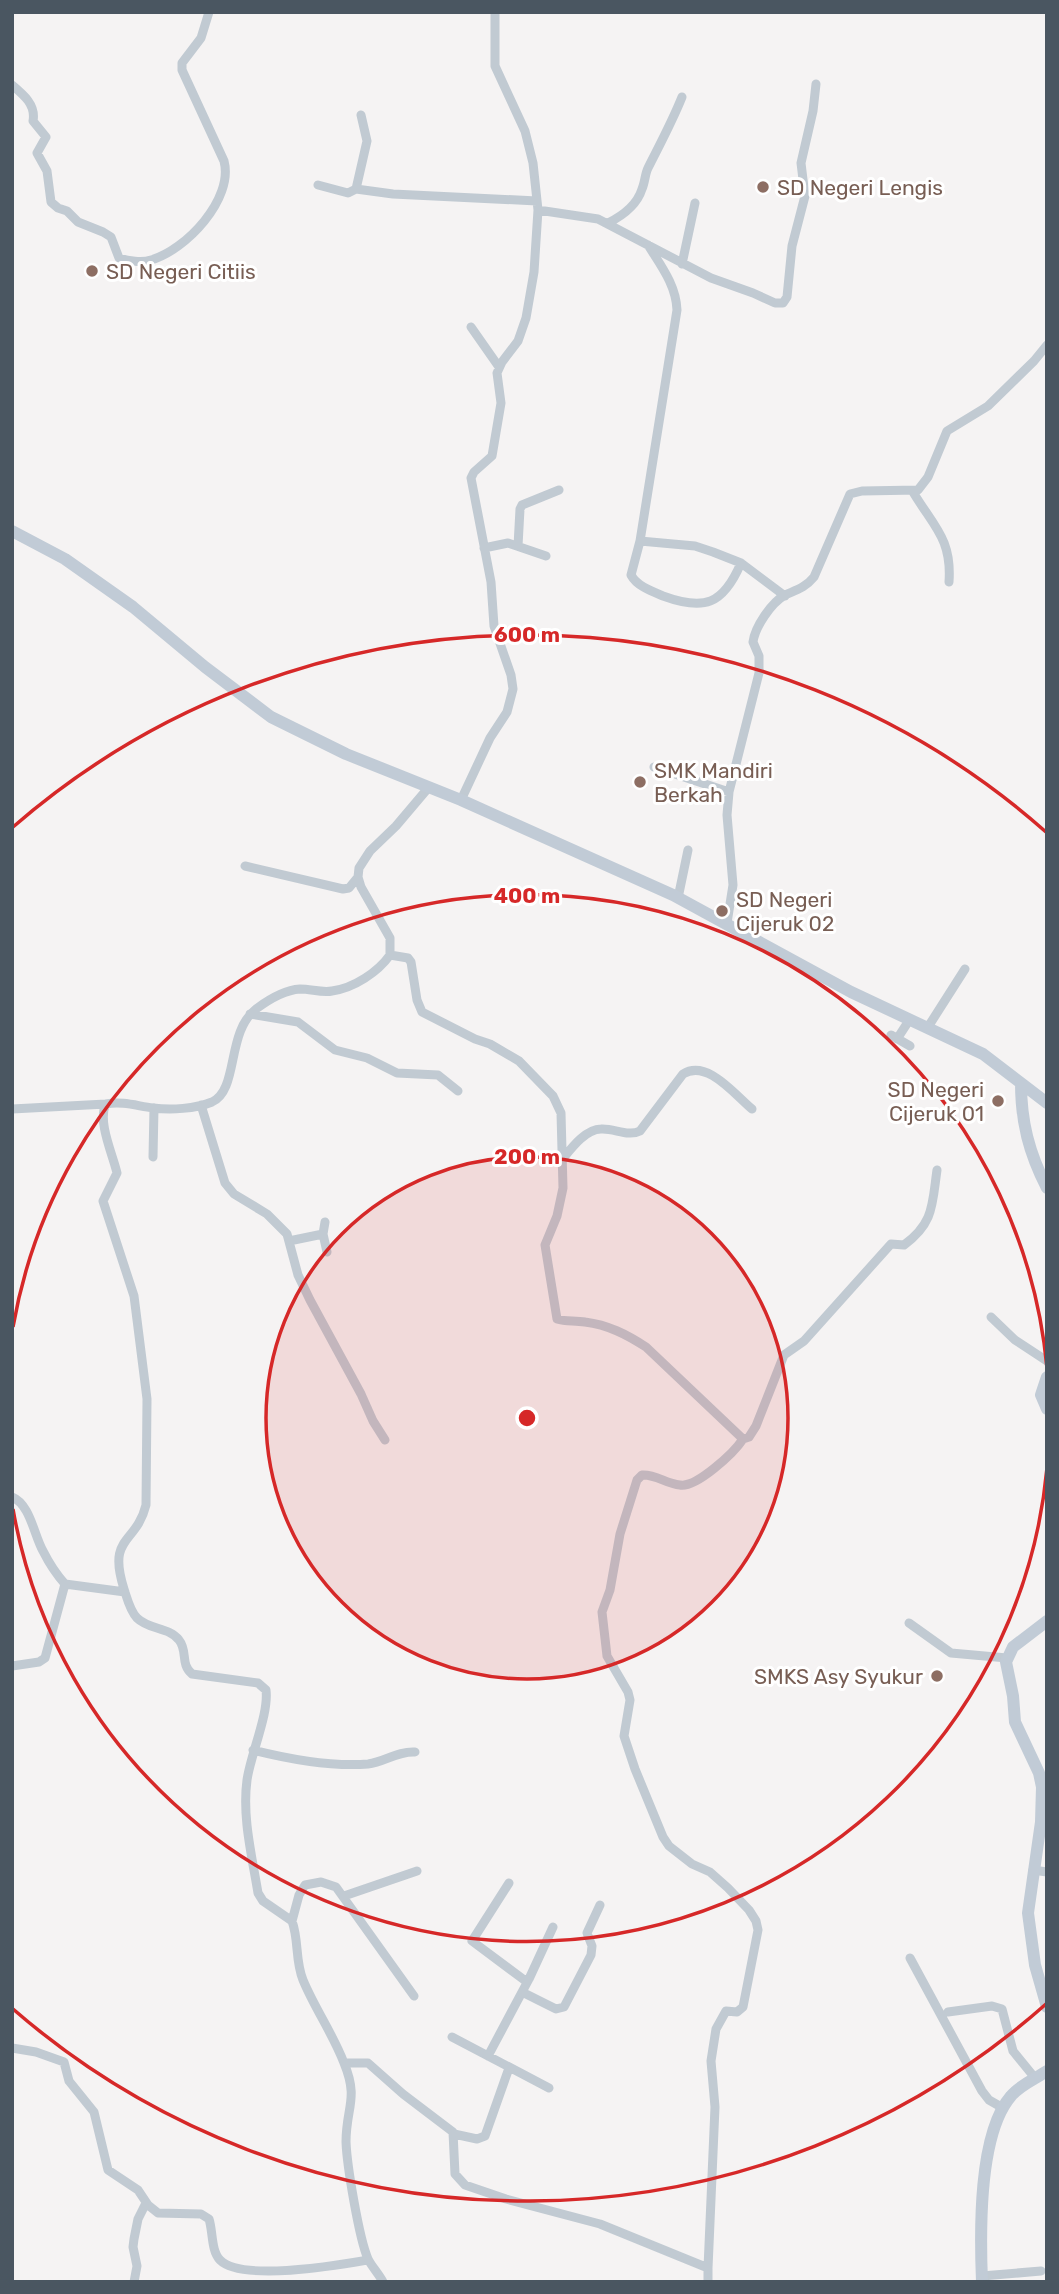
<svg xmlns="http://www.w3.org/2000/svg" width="1059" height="2294" viewBox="0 0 1059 2294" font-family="Rubik,sans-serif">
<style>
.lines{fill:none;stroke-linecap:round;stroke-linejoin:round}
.street{stroke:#c1cad2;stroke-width:9}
.secondary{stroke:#c1cbd6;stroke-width:12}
.ring{fill:none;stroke:#d62828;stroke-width:3.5}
.education-dot{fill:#8d6e63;stroke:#fff;stroke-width:2.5}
.labels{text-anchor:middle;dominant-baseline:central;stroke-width:6;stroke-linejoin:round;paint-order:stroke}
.education-label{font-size:21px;fill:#785e54;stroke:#fff;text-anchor:start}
.centre{fill:#d62828;stroke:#fff;stroke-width:3.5}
.ring-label{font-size:21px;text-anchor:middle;font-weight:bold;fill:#d62828;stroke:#fff;stroke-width:6;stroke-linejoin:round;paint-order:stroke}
</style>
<rect width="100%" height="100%" fill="#f5f3f3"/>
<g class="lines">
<path class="street" d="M12 85C24 95 36 105 33 121L46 137 37 153 47 171 51 202 58 208 67 211 78 222 103 232 111 237 119 258C128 261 142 263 151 260 186 250 234 199 224 161L182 70V63L201 38 209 12
M318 185 348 193 356 189 393 194 537 201
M356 189 367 141 361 115
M538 210 598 219 711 278 753 293 775 303H783L787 297 792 246 805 196 801 163 813 111 816 84
M608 223C622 216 637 205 642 189 645 182 645 174 648 168 660 144 672 122 682 97
M682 264 695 203
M471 327 499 367
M913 492C934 527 952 539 949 582
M640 541 677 310C676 285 661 266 648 245
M518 546 520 509 522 505 559 490
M484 548 508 543 546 556
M741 563C723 605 704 611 663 596 651 591 637 586 631 575L640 541 695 546 713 552 741 563 785 596
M654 767 729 792
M429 787 396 826 370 851 359 868 358 877 361 887 390 938V955C378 972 354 988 332 991 322 993 311 989 300 989 285 990 268 1000 256 1009 226 1032 239 1090 212 1102 195 1109 171 1110 153 1108 137 1106 123 1101 106 1104 97 1121 113 1155 117 1173L103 1201 134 1296 147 1399 146 1505C136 1545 107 1535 124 1589 127 1598 130 1611 137 1618 149 1630 169 1627 179 1640 188 1651 180 1664 192 1674L258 1683 266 1690C269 1714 251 1753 247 1780 242 1817 252 1856 258 1893L263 1901 292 1921C299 1940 295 1961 303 1980 315 2009 333 2034 344 2063H368L403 2094 453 2132 455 2174 465 2185 506 2199 600 2224 708 2268V2282
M461 800 490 738 507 712 513 689 511 675 494 626 491 582 471 478 474 472 492 456 501 403 497 373 502 362 518 341 526 318 534 272 538 210 533 163 525 131 495 66V12
M245 866 343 889 349 888 358 877
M678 898 688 850
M727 923 733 885 727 815 729 792 759 673V656L753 642C755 627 771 603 785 595 796 590 805 588 814 577L850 494 862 491 918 490 928 477 947 431 988 406 1034 361 1047 345
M390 955 408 958 411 962 417 1000 422 1012 475 1039 490 1044 519 1061 553 1096 561 1113 563 1188 557 1216 545 1245 557 1319C566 1322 575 1320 585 1322 608 1325 626 1334 646 1347L743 1439C734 1453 696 1488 680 1485 666 1484 656 1474 642 1475L637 1480 620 1534 610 1590 602 1612 607 1656 628 1692 630 1700 624 1736 635 1769 663 1837 669 1846 692 1864 710 1872 728 1888 749 1910 756 1921 758 1930 743 2007 737 2012 726 2011 716 2029 711 2061 715 2107 708 2268
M250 1014 298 1022 335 1050 367 1058 397 1073 438 1075 458 1091
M928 1027 965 969
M891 1035 910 1046
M897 1039 910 1019
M201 1105 225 1183 234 1194 267 1214 287 1234 298 1275 310 1300 361 1394 373 1421 385 1440
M12 1109 106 1104
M153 1157 154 1108
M561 1161C570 1150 585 1129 601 1129 614 1128 628 1137 640 1131L683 1074C707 1059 734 1094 752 1109
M325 1222 323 1234 327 1252
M289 1241 323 1234
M991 1317 1015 1340 1047 1361
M743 1439 749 1437 756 1426 784 1355 804 1341 891 1244 904 1245C934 1223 932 1205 937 1170
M12 1497C30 1504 34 1535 43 1551 49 1563 56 1574 65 1584L125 1592
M909 1623 951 1653 1007 1658
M12 1666 39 1662 45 1658 65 1584
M253 1750C289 1759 331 1767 368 1764 385 1762 397 1751 415 1752
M1033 1870 1047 1872
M509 1883 472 1941 527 1982
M344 1896 417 1871
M292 1921 299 1895 305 1885 321 1882 336 1887 414 1996
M910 1958 982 2091 989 2100 1003 2108
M522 1992 556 2009 564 2007 591 1955 592 1946 587 1933 600 1905
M948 2012 992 2006 1002 2009 1013 2051 1035 2078
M452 2037 549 2088
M12 2048 36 2052 64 2062 69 2081 94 2112 108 2170 138 2190 148 2205 158 2213 201 2214 209 2219C213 2231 211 2251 220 2260 242 2282 339 2265 368 2260
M488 2056 529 1979 553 1927
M344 2063C359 2099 346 2107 346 2142 347 2166 359 2238 368 2259 372 2267 379 2274 383 2282
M454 2134 477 2139 485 2136 509 2068
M982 2276 1041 2271
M134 2282 137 2266 133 2247 134 2239 138 2219 146 2203"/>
<path class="secondary" d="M12 531 65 559 133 607 205 667 271 717 346 754 461 800 673 895 851 992 983 1054 1047 1103
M1021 1083C1021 1122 1029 1153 1047 1188
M1047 1377 1041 1395 1047 1409
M1047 1621 1013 1647 1006 1662 1013 1696 1015 1722 1039 1773 1042 1787 1041 1822 1028 1913 1035 1965 1047 2007
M982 2282C980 2233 978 2134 1011 2096 1020 2085 1035 2079 1047 2071"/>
</g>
<circle cx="527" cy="1418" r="261" fill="#d62828" fill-opacity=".12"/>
<g class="ring">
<circle cx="527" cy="1418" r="261"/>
<path d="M1047 1468A522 522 0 0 1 13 1509M13 1327A522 522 0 0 1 1047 1368"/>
<path d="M1046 2004A783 783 0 0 1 13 2009M13 827A783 783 0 0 1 1046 832"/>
</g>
<g class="education-dot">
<circle cx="763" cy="187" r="7"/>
<circle cx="92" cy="271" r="7"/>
<circle cx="640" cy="782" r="7"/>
<circle cx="722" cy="911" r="7"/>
<circle cx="998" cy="1101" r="7"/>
<circle cx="937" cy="1676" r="7"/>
</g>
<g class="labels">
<g class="education-label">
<text x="777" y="187">SD Negeri Lengis</text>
<text x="106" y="271">SD Negeri Citiis</text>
<text x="654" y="770">SMK Mandiri<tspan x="654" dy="24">Berkah</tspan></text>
<text x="736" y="899">SD Negeri<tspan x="736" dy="24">Cijeruk 02</tspan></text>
<text x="984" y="1089" text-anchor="end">SD Negeri<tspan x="984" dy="24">Cijeruk 01</tspan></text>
<text x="923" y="1676" text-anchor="end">SMKS Asy Syukur</text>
</g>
</g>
<circle cx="527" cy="1418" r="10" class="centre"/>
<g class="ring-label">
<text x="527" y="642">600 m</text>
<text x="527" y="903">400 m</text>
<text x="527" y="1164">200 m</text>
</g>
<rect width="1059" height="2294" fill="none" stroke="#4a5661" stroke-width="28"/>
</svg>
